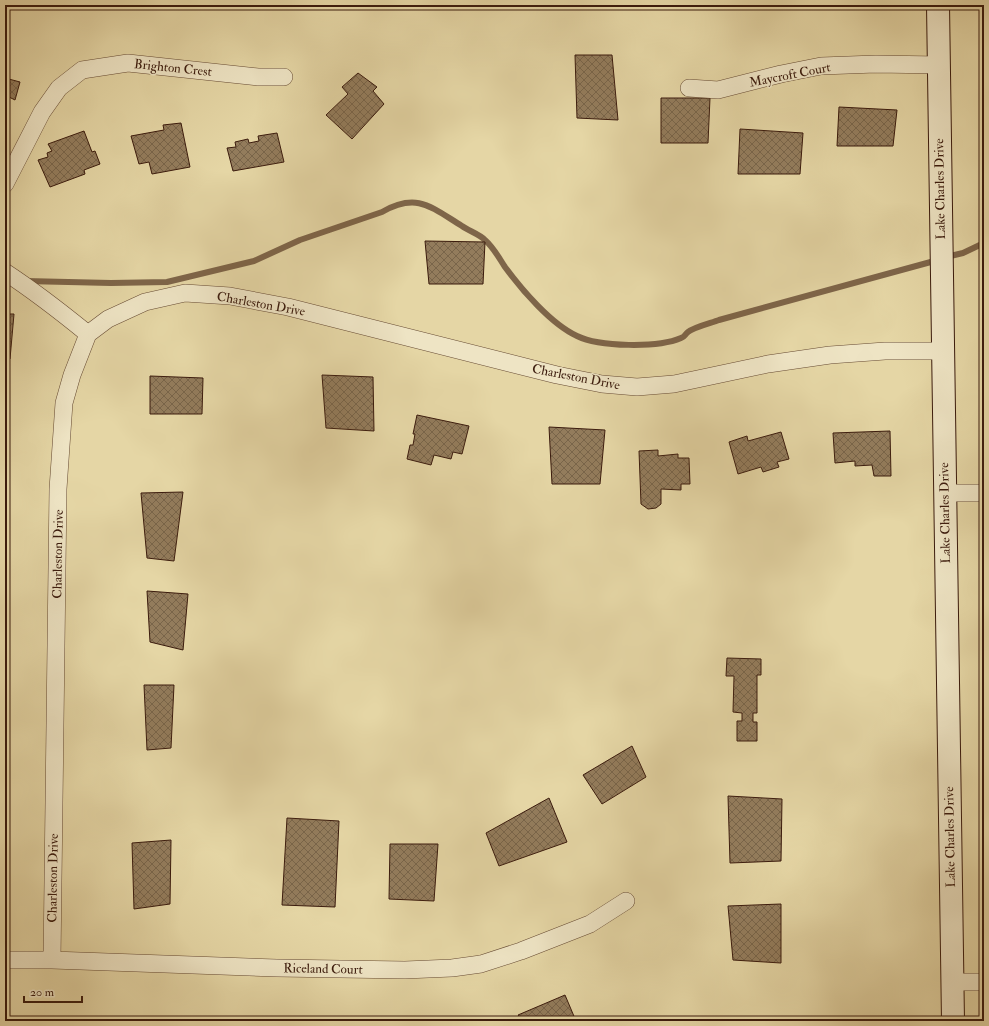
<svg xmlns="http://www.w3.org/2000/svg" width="989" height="1026" viewBox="0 0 989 1026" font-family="'IM FELL Double Pica',serif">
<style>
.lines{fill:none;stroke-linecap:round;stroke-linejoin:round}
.stream{stroke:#7e6549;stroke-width:6}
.building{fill:url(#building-cross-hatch);stroke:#3b1b0d}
.street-casing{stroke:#664a33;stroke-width:18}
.secondary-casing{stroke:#3b1b0d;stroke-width:24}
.street{stroke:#eee4c4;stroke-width:17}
.secondary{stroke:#eee4c4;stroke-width:22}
.labels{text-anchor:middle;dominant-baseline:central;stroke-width:3;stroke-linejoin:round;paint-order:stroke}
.street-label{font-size:13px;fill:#3b1b0d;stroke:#eee4c4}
</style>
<defs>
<pattern id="building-cross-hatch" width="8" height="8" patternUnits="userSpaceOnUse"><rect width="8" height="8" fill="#937c5c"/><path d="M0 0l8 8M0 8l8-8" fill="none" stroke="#79654a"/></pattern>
</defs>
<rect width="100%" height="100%" fill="#e5d6a5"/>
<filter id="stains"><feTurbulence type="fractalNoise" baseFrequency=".005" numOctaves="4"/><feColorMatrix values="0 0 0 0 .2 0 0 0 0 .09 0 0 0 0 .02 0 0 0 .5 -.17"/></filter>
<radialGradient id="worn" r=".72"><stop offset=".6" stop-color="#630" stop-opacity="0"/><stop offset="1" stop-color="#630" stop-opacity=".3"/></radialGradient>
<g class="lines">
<path class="stream" d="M946 257 963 253 984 243
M25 281 111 283 167 282 254 261 300 240 382 212C417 192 431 207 462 226 469 231 479 234 485 240 494 248 499 258 505 267 522 290 551 324 577 336 599 347 658 348 681 338 685 337 685 334 688 332 694 327 711 323 719 320L938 260"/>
</g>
<path class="building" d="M575 55H612L618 120 577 118Z
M358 73 377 87 373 91 384 104 352 139 326 115 348 94 342 87Z
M5 78 20 82 15 100 9 97 5 106Z
M661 98H710L708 143H661Z
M839 107 897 110 893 146H837Z
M181 123 190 167 152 174 149 162 139 164 131 136 164 130 163 125Z
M740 129 803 133 800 174H738Z
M84 131 92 152 95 151 100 164 84 170 85 174 50 187 38 160 48 157 47 153 52 151 48 144Z
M277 133 284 162 233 171 227 148 236 147 235 142 248 139 249 143 259 141 258 136Z
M425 241 485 242 483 284H429Z
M5 314H14L10 359H5Z
M322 375 373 377 374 431 326 428Z
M150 376 203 378 202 414H150Z
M417 415 469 426 462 454 453 452 451 459 434 455 431 465 407 459 410 445H413L415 434H413Z
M549 427 605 430 600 484H552Z
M890 431 891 476H874L872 465 855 466V461L835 463 833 433Z
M781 432 789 459 777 462 779 467 763 472 761 467 738 474 729 442 747 436 748 441Z
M658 450V456L678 454V458H689L690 484H681V490L661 489V504L656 508 648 509 641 504 639 451Z
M183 492 174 561 147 558 141 493Z
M147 591 188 594 183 650 150 642Z
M727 658 761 659V675H757V713H753V722H757V741H737V721H742V713L733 712 734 676H726Z
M144 685H174L171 748 147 750Z
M632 746 646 777 602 804 583 775Z
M728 796 782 799 781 861 730 863Z
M549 798 567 842 499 866 486 833Z
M287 818 339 821 335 907 282 905Z
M171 840 170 904 134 909 132 843Z
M390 844H438L434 901 389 899Z
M781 904V963L733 960 728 906Z
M565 995 576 1021H523L518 1015Z"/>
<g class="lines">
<g class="street-casing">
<path id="street" d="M689 88 718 90 781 74 821 66 876 64 939 65
M5 184 42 112 59 88 82 70 128 63 258 77H284
M5 272C34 291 61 312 88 334
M944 493H984
M5 960H52L277 968 405 970 452 968 481 964 521 951 590 924 626 901
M52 960 58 489 64 403 72 375 88 334 108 319 145 302 185 293 230 296 288 307 557 375 602 384 637 387 674 384 768 364 830 355 885 351H942
M953 982H984"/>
</g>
<g class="secondary-casing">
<path id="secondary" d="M938 5 953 1021"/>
</g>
<use href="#street" class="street"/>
<use href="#secondary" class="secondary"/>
</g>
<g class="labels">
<g class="street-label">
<text transform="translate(173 68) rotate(6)">Brighton Crest</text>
<text transform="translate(790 75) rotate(-11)">Maycroft Court</text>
<text transform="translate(940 189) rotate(-91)">Lake Charles Drive</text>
<text transform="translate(261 304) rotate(10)">Charleston Drive</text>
<text transform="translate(576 377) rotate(11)">Charleston Drive</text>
<text transform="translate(945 513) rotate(-91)">Lake Charles Drive</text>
<text transform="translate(58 554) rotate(-89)">Charleston Drive</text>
<text transform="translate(950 837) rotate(-91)">Lake Charles Drive</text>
<text transform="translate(53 878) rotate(-89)">Charleston Drive</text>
<text transform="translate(323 969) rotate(1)">Riceland Court</text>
</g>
</g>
<rect width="989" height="1026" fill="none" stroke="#e5d6a5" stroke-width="20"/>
<rect x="6" y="6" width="977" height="1014" fill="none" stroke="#3b1b0d" stroke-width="2"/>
<rect x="10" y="10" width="969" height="1006" fill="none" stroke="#3b1b0d"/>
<path d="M24 996v6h58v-6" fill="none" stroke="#3b1b0d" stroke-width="2"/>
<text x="30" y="996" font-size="12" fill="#3b1b0d" stroke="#eee4c4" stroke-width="3" paint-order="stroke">20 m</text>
<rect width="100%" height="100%" filter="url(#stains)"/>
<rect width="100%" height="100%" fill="url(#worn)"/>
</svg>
